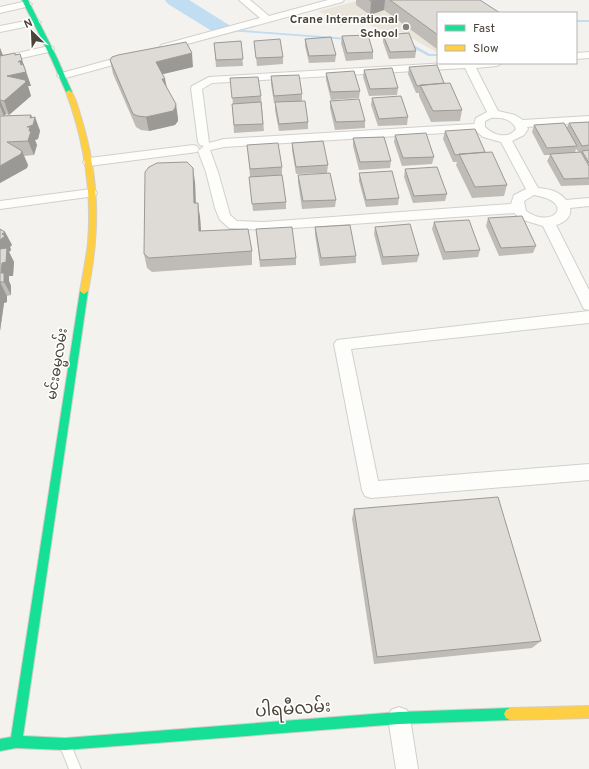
<svg xmlns="http://www.w3.org/2000/svg" width="589" height="769" viewBox="0 0 589 769" font-family="Overpass,'Noto Sans Myanmar',sans-serif">
<style>
.education{fill:#eae5da}
.lines{fill:none;stroke-linecap:round;stroke-linejoin:round}
.stream{fill:#c0ddf1;fill-rule:evenodd}
.river{fill:#c0ddf1;fill-rule:evenodd}
.lane-casing{stroke:#d2d0cb;stroke-width:2}
.street-casing{stroke:#d2d0cb;stroke-width:2}
.fast-casing{stroke:#d3cfc5;stroke-width:2}
.slow-casing{stroke:#d3cfc5;stroke-width:2}
.lane{fill:#fdfdfc;fill-rule:evenodd}
.street{fill:#fdfdfc;fill-rule:evenodd}
.fast{fill:#16e098;fill-rule:evenodd}
.slow{fill:#ffcf43;fill-rule:evenodd}
.wall{fill:#bfbcb8;fill-rule:evenodd}
.shaded-wall{fill:#9b9996}
.building{fill:#dedbd6;stroke:#9b9996}
.poi-dot{fill:#868178;stroke:#fff;stroke-width:1.5}
.labels{text-anchor:middle;dominant-baseline:central;stroke-width:3;stroke-linejoin:round;paint-order:stroke}
.far-poi-label{font-size:12px;font-weight:bold;fill:#4b4439;stroke:#fff;text-anchor:end}
.street-label{font-size:14px;fill:#4b4439;stroke:#fff}
.near-street-label{font-size:17px;fill:#4b4439;stroke:#fff}
</style>
<rect width="100%" height="100%" fill="#f4f2ee"/>
<path class="education" d="M360 0H460L438 13V51L436 52 401 32 377 29 361 19 340 25 319 11Z"/>
<g class="lines">
<path class="stream" d="M576 20H589V22H576Z
M229 29 348 38 350 39 348 40 230 31 228 30Z
M384 33 393 34 398 37 396 38C384 33 374 36 362 38L360 37 371 34Z
M408 43H410L430 54H438V56H428L408 45Z"/>
<path class="river" d="M165 0H189L229 25 232 29 229 33 222 35 215 33 168 4Z"/>
<g class="lane-casing">
<path id="lane" d="M67 743 71 745 81 769H69L61 749 63 745Z"/>
</g>
<g class="street-casing">
<path id="street" d="M239 0H250L269 16 328 0H344L342 2 169 49 165 50 160 47 161 45 260 18Z
M27 1 32 4 30 6 0 13V7Z
M36 19 41 22 39 24 0 32V26Z
M49 46 53 47 54 49 53 51 0 63V57Z
M589 52V58L576 59V53Z
M131 54 135 55 136 57 135 59 62 79 57 76 58 74Z
M447 63H502L497 66 476 68 498 111 515 115 523 120 589 116V122L527 127 528 129 524 135 512 141 538 188C549 189 559 191 566 200L589 198V206L570 208C572 217 564 223 556 225L589 290V310L584 309 582 305 543 226 523 220 514 213 264 230 229 228 220 220 215 208 206 172 198 151 204 146 200 145 198 142 191 88 192 86 209 77ZM465 68 487 112 476 118 474 124 224 139 209 143 202 89 212 83ZM491 118C501 117 512 119 516 129 508 140 493 135 485 127V121ZM476 131 483 137 501 142 526 189 514 195 511 204 264 222 237 221 230 215 218 172 210 150 224 147ZM534 195C577 202 553 230 526 211L524 201Z
M193 145 197 146 199 149 197 152 89 166 85 165 83 162 85 159 89 158Z
M91 189 95 190 97 193 95 196 0 209V201Z
M589 311V323L351 349 378 481 589 464V480L371 498 365 496 362 490 334 344 337 340Z
M399 707 407 710 410 718 418 769H396L388 718 391 710Z"/>
</g>
<g class="fast-casing">
<path id="fast" d="M22 0H28L57 58 72 92 71 93 66 92 51 58Z
M84 288 88 291 23 736 65 738 399 712 510 708 514 710 516 714 514 718 510 720 399 724 65 750 16 748 0 751V739L11 737 80 291Z"/>
</g>
<g class="slow-casing">
<path id="slow" d="M69 90C75 93 78 108 80 114 93 155 99 199 95 242 94 259 91 275 88 291L84 294 80 291C83 275 86 259 88 243 92 191 84 140 66 92Z
M589 706V718L510 720 506 718 504 714 506 710 510 708Z"/>
</g>
<use href="#lane" class="lane"/>
<use href="#street" class="street"/>
<use href="#fast" class="fast"/>
<use href="#slow" class="slow"/>
</g>
<path class="wall" d="M356 0H480L438 13V49H437L384 10 370 15 356 5Z
M383 35 416 51 415 58 389 59 383 42Z
M342 36 373 52V59L346 61 341 43Z
M305 39 336 55 335 62 309 63 305 46Z
M241 41 243 66 216 67 214 43Z
M254 41 283 57V64L257 66Z
M0 48 3 55 20 54 31 86H28L31 96 9 115 6 114 4 116 0 115Z
M110 60 193 67 163 74 167 89 178 118V121L175 125 149 131 141 130 136 127 113 74Z
M409 67 444 83 462 110 460 121 431 122 419 96V93H416L408 74Z
M364 70 398 88 397 95 369 96 363 77Z
M326 73 360 91 359 98 331 100 326 80Z
M271 76 302 94V101L308 122V129L279 131 275 110V103H274L271 84Z
M230 78 261 96 264 131 234 133 232 104H233Z
M372 98 408 117 407 125 378 126 371 105Z
M330 101 365 121V128L335 130 330 108Z
M31 115 32 118 35 117 40 131 38 139 35 140 37 145 34 155 24 156 28 165 27 168 0 183V116Z
M589 122V185L561 186 547 161 550 155H544L532 132 534 125 567 127 569 123ZM576 149 579 152H575Z
M445 131 485 152 507 185 504 196 472 198 456 165 457 162H453L443 139Z
M395 135 434 157 432 164 402 166 394 142Z
M353 138 391 161 390 168 359 170 353 146Z
M292 143 328 165 327 173 296 174 292 150Z
M248 152 282 167V175L286 202V209L253 211 250 184 249 177H250Z
M405 169 447 194 445 201 413 203 404 177Z
M359 173 399 198 398 205 366 207 359 181Z
M298 175 336 200 335 207 302 209 298 182Z
M195 182 196 203 200 217 201 231 252 251V265L152 272 147 268 144 254Z
M488 218 536 246 533 253 499 256 486 226Z
M434 222 480 250 478 257 443 260 432 229Z
M315 227 356 256V263L320 266 315 235Z
M375 227 419 255 417 262 382 265 374 234Z
M0 229 5 232 12 245 10 247 11 250 9 252 14 262 13 276H9V281L11 286V295L7 296V302L4 303 0 331Z
M256 229 296 258V265L260 267Z
M354 509 541 641 532 648 374 664 352 519Z"/>
<path class="shaded-wall" d="M376 0H385L384 10 370 15 371 1Z
M0 48 3 56H0Z
M192 53 193 67 159 75 156 62Z
M22 60 31 86H28L31 96 9 115 4 101 7 76 18 62Z
M162 79H165L168 93Z
M0 100 6 114 4 116 0 106Z
M176 104 178 118V121L175 125 149 131 146 117Z
M31 115 34 122 35 117 40 131 38 139 35 140 37 145 34 155 28 141 27 127Z
M22 151 28 165 27 168 0 183V166Z
M193 168 195 182 196 217 194 203Z
M198 203 200 217 202 245 199 231Z
M5 232 12 245 10 247 11 250 9 252 14 262 13 276H9V281L11 286V295L4 282 1 273 2 263 0 258V240L2 234Z
M0 282 7 296V302L4 303 0 331Z"/>
<path class="building" d="M369 0H376L371 1Z
M390 0H480L500 13H438V35Z
M409 33 416 51 390 52 383 35Z
M368 35 373 52 347 53 342 36Z
M331 37 336 55 309 56 305 39Z
M280 39 283 57 256 58 254 41Z
M241 41 243 59 216 60 214 43Z
M186 42 192 53 156 62 165 79H162L176 104 175 108 173 111 146 117 138 116 133 114 110 60 112 57 118 55Z
M15 53V55L20 54 22 60 18 62 20 61 21 65 23 64 26 72 7 76 25 80 26 82 4 101 0 100V56Z
M437 65 444 83 417 86 409 67Z
M392 68 398 88 370 89 364 70Z
M354 71 360 91 331 92 326 73Z
M299 75 302 94 274 96 271 76Z
M258 77 261 96 232 98 230 78Z
M450 83 462 110 433 111 420 85Z
M401 96 408 117 379 119 372 98Z
M359 99 365 121 336 122 330 101Z
M305 101 308 122 279 124 275 102Z
M261 102 263 124 234 125 232 104Z
M31 115 30 118 35 117 33 125 27 127H30L29 131H31L28 141 7 142 22 151 21 154 0 166V116Z
M589 122V145L582 146 569 123Z
M564 123 577 146 547 148 534 125Z
M475 129 485 152 455 155 445 131Z
M426 133 434 157 403 158 395 135Z
M384 137 391 161 360 162 353 138Z
M323 141 328 165 296 167 292 143Z
M278 143 282 167 250 169 247 145Z
M589 150V163L582 151Z
M492 152 507 185 475 187 459 154Z
M581 152 589 166V178L564 179 550 154Z
M187 162 193 168 194 203H198L199 231 248 229 252 251 149 258 144 254 145 172 149 167 157 163Z
M437 167 447 194 414 196 405 169Z
M392 171 399 198 366 200 359 173Z
M330 173 336 200 303 201 298 175Z
M282 175 286 202 252 204 249 177Z
M522 216 536 246 501 248 488 218Z
M469 220 480 250 445 252 434 222Z
M410 224 419 255 383 257 375 227Z
M350 225 356 256 321 258 315 227Z
M292 227 296 258 260 260 256 229Z
M0 229 5 232 2 234 5 236 0 240Z
M7 248 6 262 2 263 1 273H4V282H0V286V249Z
M498 497 541 641 377 657 354 509Z"/>
<circle class="poi-dot" cx="406" cy="27" r="4"/>
<g class="labels">
<g class="far-poi-label">
<text x="398" y="20">Crane International<tspan x="398" dy="14">School</tspan></text>
</g>
<g class="street-label">
<text transform="translate(58 364) rotate(-81)">မင်းဓမ္မလမ်း</text>
</g>
<g class="near-street-label">
<text transform="translate(293 710) rotate(-4)">ပါရမီလမ်း</text>
</g>
</g>
<rect x="437" y="12" width="140" height="52" fill="#ffffff" stroke="#b7b4b0"/>
<rect x="445" y="25" width="20" height="6" fill="#16e098" stroke="#b7b4b0"/>
<text x="473" y="32" font-size="12" fill="#4b4439">Fast</text>
<rect x="445" y="45" width="20" height="6" fill="#ffcf43" stroke="#b7b4b0"/>
<text x="473" y="52" font-size="12" fill="#4b4439">Slow</text>
<g transform="translate(32 32) rotate(336)" stroke="#ffffff" stroke-width="3" paint-order="stroke">
<path d="M0-3L7 15L0 10L-7 15Z" fill="#4b4439"/>
<text y="-6" font-size="11" font-weight="bold" text-anchor="middle" fill="#4b4439">N</text>
</g>
</svg>
